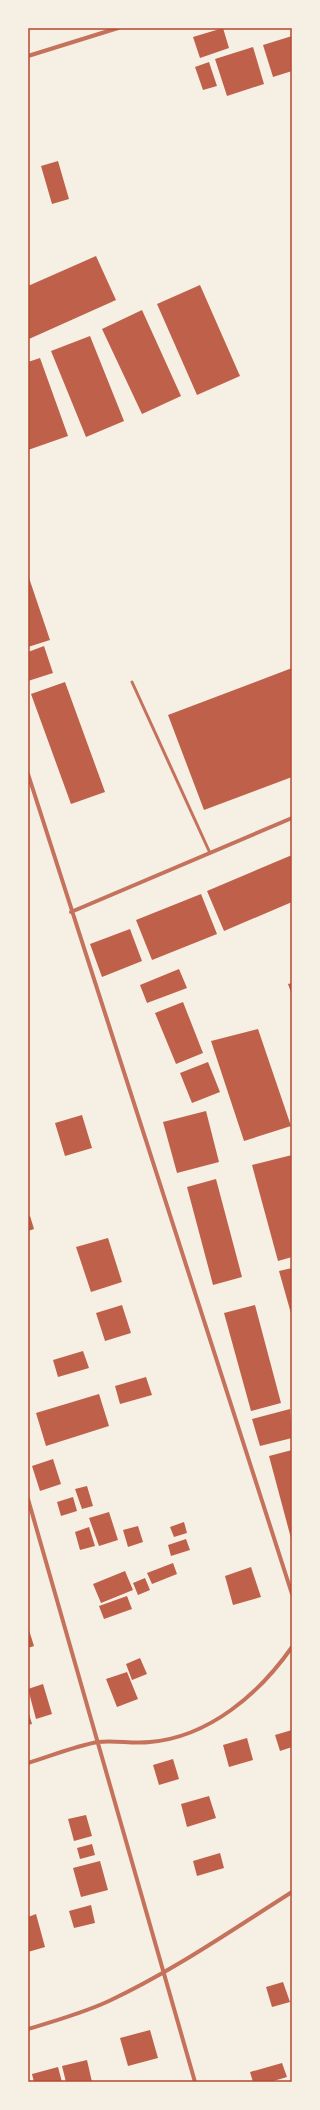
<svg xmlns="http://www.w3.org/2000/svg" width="320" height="2110" viewBox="0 0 320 2110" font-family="'Golos Text',sans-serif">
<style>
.building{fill:#bf614a}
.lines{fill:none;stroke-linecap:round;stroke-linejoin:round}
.service{stroke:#c5725c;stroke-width:3}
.minor{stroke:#c5725c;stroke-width:4}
.neatline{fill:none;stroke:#b5482f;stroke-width:1.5}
</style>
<rect width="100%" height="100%" fill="#f6efe4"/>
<path class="building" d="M223 28 229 48 200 58 193 37Z
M292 36V71L273 77 263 45Z
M253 47 264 84 227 96 215 59Z
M209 62 217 86 203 90 195 67Z
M58 161 69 199 52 204 41 166Z
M96 256 116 300 29 339 28 286Z
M200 285 240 376 197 395 157 304Z
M142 310 181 396 142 414 102 329Z
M90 336 124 421 86 437 51 351Z
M40 358 68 436 28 450V362Z
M28 575 50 640 28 647Z
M44 646 53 673 28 681V652Z
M292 668V777L204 810 168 715Z
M65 682 105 792 71 804 31 694Z
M292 855V902L224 931 207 891Z
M201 894 217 934 152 960 136 920Z
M130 929 142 961 102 977 90 944Z
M179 969 187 988 147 1003 140 985Z
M292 983V995L288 984Z
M183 1002 203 1053 176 1064 155 1013Z
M258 1029 291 1126 244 1141 211 1041Z
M208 1062 220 1092 192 1103 180 1073Z
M206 1111 219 1162 177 1173 163 1122Z
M82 1115 92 1148 65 1156 55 1123Z
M292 1155V1257L278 1261 252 1165Z
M216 1179 242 1277 213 1285 187 1187Z
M30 1216 34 1229 28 1231V1217Z
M108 1238 122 1282 91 1292 76 1247Z
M292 1268V1317L279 1271Z
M122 1305 131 1333 105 1341 96 1313Z
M255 1305 281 1403 251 1411 224 1313Z
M83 1351 89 1368 58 1377 53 1360Z
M146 1377 152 1395 120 1404 115 1386Z
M99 1394 109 1426 46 1446 36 1413Z
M290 1409 292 1438 260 1446 252 1419Z
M292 1450V1542L269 1456Z
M53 1459 61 1484 40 1491 32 1466Z
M87 1486 93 1506 82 1509 75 1489Z
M73 1497 77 1511 61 1516 57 1502Z
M109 1512 118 1540 99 1546 89 1518Z
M184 1522 187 1533 174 1537 170 1527Z
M138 1526 143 1542 128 1547 123 1530Z
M89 1527 95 1546 80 1550 75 1532Z
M186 1539 190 1550 171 1556 168 1545Z
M173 1563 177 1574 152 1584 147 1573Z
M251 1567 261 1597 233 1605 225 1576Z
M125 1571 133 1590 101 1603 93 1584Z
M145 1578 150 1590 138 1595 133 1583Z
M127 1596 132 1609 104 1619 99 1606Z
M28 1627 34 1646 28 1648Z
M140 1658 147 1674 132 1680 126 1664Z
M127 1672 138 1699 117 1707 106 1679Z
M43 1684 52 1714 36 1719 28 1689Z
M28 1711 32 1724 28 1725Z
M292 1730V1747L280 1751 275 1735Z
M247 1738 253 1760 229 1767 223 1745Z
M173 1759 179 1779 159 1785 153 1765Z
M209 1796 216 1818 187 1827 181 1804Z
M86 1815 92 1836 74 1841 68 1819Z
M92 1844 95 1855 80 1859 77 1848Z
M220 1853 224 1868 197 1876 193 1861Z
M100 1861 108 1890 81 1897 73 1868Z
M91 1905 95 1923 74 1928 69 1911Z
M36 1914 45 1947 28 1952V1917Z
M283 1982 290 2002 272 2007 266 1987Z
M150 2030 158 2058 128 2066 120 2038Z
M87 2060 92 2082H66L62 2066Z
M282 2063 287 2077 270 2082H253L250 2072Z
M58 2067 62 2082H34L32 2074Z"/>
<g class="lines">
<path class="service" d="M132 682 210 853"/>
<path class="minor" d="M28 56 118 28
M28 774 292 1594
M71 912 292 818
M28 1499 195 2082
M28 1763C51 1756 75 1746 98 1742 115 1740 133 1744 150 1742 209 1737 259 1694 292 1647
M28 2029C55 2021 83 2013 109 2001 173 1971 232 1930 292 1892"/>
</g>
<rect width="320" height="2110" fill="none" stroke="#f6efe4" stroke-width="58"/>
<rect x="29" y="29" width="262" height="2052" class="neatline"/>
</svg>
